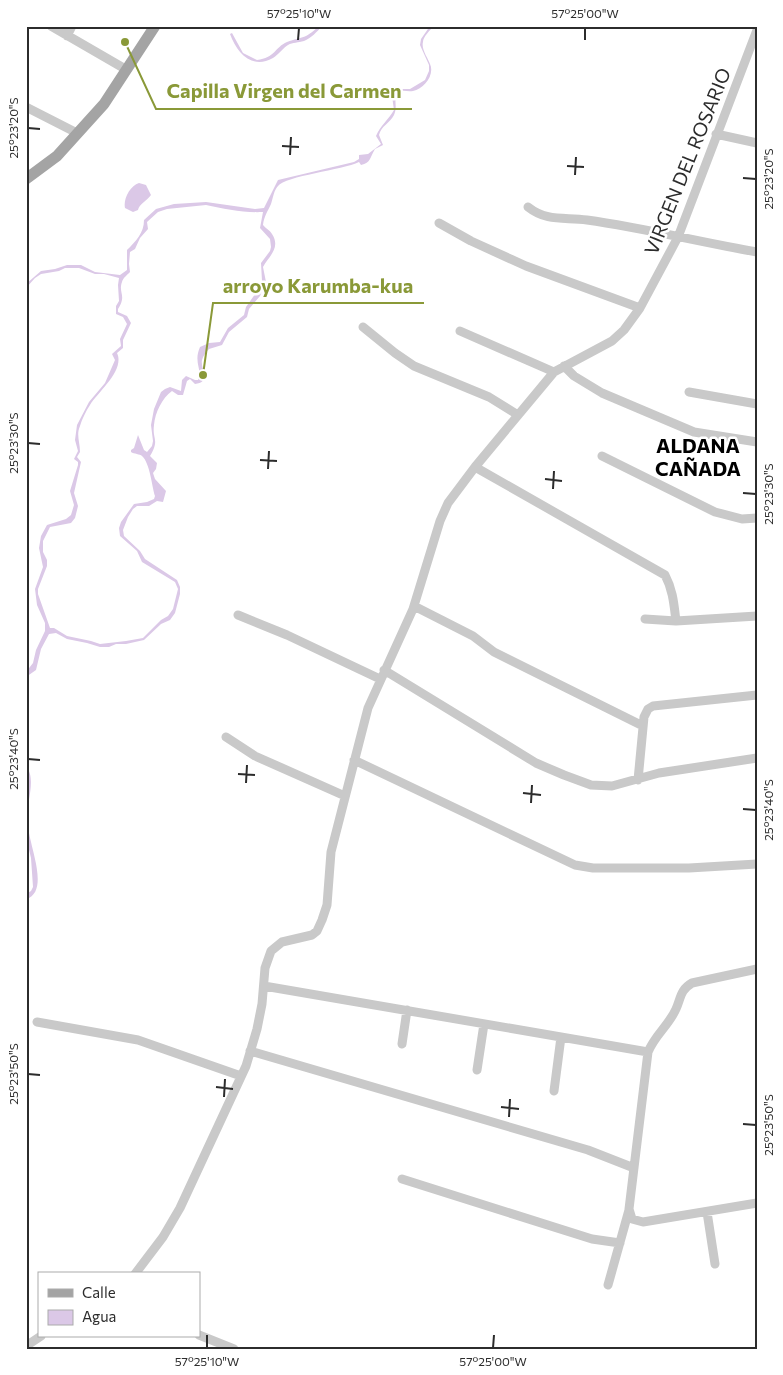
<svg xmlns="http://www.w3.org/2000/svg" width="783" height="1375" viewBox="0 0 783 1375" font-family="Commissioner,sans-serif">
<style>
.water{fill:#dbc8e7;fill-rule:evenodd}
.lines{fill:none;stroke-linecap:round;stroke-linejoin:round}
.minor{stroke:#c9c9c9;stroke-width:9}
.major{stroke:#a4a4a4;stroke-width:11}
.ticks{fill:none;stroke:#2c2c2c;stroke-width:2}
.labels{text-anchor:middle;dominant-baseline:central;stroke-width:5;stroke-linejoin:round;paint-order:stroke}
.street-label{font-size:19px;fill:#2c2c2c;stroke:#fff}
.neighbourhood-label{font-size:20px;font-weight:bold;fill:#000;stroke:#fff}
.leader{fill:none;stroke:#8a9938;stroke-width:2}
.callout-dot{fill:#8a9938;stroke:#fff;stroke-width:2}
.callout-label{font-size:20px;text-anchor:middle;font-weight:bold;fill:#8a9938;stroke:#fff;stroke-width:5;stroke-linejoin:round;paint-order:stroke}
.neatline{fill:none;stroke:#2c2c2c;stroke-width:2}
.ticks-label{font-size:12px;text-anchor:middle;fill:#2c2c2c}
</style>
<rect width="100%" height="100%" fill="#fff"/>
<path class="water" d="M319 26H322C317 32 311 38 304 41 298 43 293 42 288 45 283 48 279 54 273 58 252 70 237 53 230 34L232 33 243 53 257 60C275 58 275 47 287 42 303 36 304 40 319 26Z
M430 26H434C430 30 423 37 423 42 421 49 428 58 430 64 435 75 424 89 413 91 408 92 402 90 397 90 393 99 398 106 394 115 390 123 381 126 379 135L383 145 375 149C370 157 371 163 361 165L359 162C343 170 285 176 278 186 274 190 273 198 271 204 268 211 264 216 263 225 266 229 270 230 272 234 281 248 269 256 263 267L266 282 260 296 249 309 247 317 229 332 222 345 209 349C206 352 203 356 202 360 200 369 212 382 195 384L190 379 187 381 183 395H178L172 391C162 398 155 413 154 425 152 440 160 439 150 456L157 463 156 469 153 473 155 479 166 491 163 502 157 501 149 506H137L133 509 128 517 123 530 124 536 140 551 145 559 177 580 180 587V594L175 613 170 620 161 624 144 640 126 644H116L109 647H100L87 643 67 639 56 633 49 634 41 649 36 670 26 677V672L33 663 36 650 45 631V623L37 605 35 589 43 567 39 548 41 536 47 525 66 519 71 515 74 505 70 491 78 465V462L74 459 78 451 75 440 77 425 89 402 105 383 115 360 112 354 121 346 120 339 127 324 123 317 116 314V306L119 301 118 285 119 278 104 274H95L79 268H65L59 271 41 274 35 278 26 288V284L41 271 55 269 67 265H81L95 272 120 275 127 270V250C136 241 144 233 144 220L156 209 174 204 206 202 255 209 264 208 278 180 354 162 359 159V155L368 154 381 144 376 136C380 126 389 119 394 110L392 96 394 89H410L425 80 429 71V65L420 45 421 39ZM206 205C224 209 244 213 263 212L260 228 270 239 271 247 270 251 261 263 262 281 260 287 246 307 244 315 228 328 220 342 209 343 200 347C193 363 203 369 198 380H195L186 376 182 380 181 391 170 387 165 389 161 392 154 409 151 425 153 441 152 446 147 452 144 450 138 435 134 448 131 450V452C134 454 140 454 142 456 150 463 152 487 155 496L154 499 147 502 134 504 121 522 119 528 120 536 137 551 142 562 175 582 178 589 173 609 168 616 161 620 143 638 126 641 100 644 91 641 67 636 54 628H50L38 594V589L47 566V560L43 552V541L50 527 71 523 75 518 78 506 74 493 81 462 77 457 80 452C80 442 76 435 80 426 82 419 86 411 90 405 99 391 125 370 117 353L123 348V340L131 323 127 316 118 312V309C127 295 118 293 122 282 123 278 127 275 130 272L129 264 130 252 135 249 140 238 148 229 147 222 158 212 167 209Z
M139 183 146 185 151 195C147 201 139 204 138 210L133 212 125 208C123 199 130 186 139 183Z
M26 766C37 779 26 803 27 819 28 827 29 835 31 842 34 857 47 893 26 899V894L31 891 33 887 31 858 26 837V789L28 786Z"/>
<g class="lines">
<path class="minor" d="M51 26 127 70
M67 36 72 26
M26 107 77 133
M716 134 757 143
M528 207C547 222 564 217 587 220 644 228 700 242 757 252
M439 223 471 241 526 266 640 308
M363 327 395 353 414 366 489 397 518 415
M460 331 554 372
M564 366 574 376 602 393 694 432 757 442
M689 392 757 404
M602 456 715 512 742 519 757 518
M475 467 665 575C673 590 674 605 676 621
M414 606 473 636 494 652 643 726
M238 615 287 635 380 679
M645 619 676 621 757 616
M384 670 536 763 564 775 591 785 612 786 659 773 757 758
M226 737 255 756 345 796
M354 760 575 865 593 868H689L757 864
M638 780 644 717 648 709 653 706 757 695
M757 969 692 983C680 990 681 998 676 1009 669 1025 655 1035 648 1052L629 1209 632 1219 643 1222 757 1203
M264 986 648 1052
M37 1022 138 1040 241 1076
M402 1044 407 1010
M250 1051 588 1150 634 1168
M477 1070 484 1024
M554 1091 561 1037
M402 1179 592 1239 620 1243
M707 1212 715 1264
M135 1274 163 1237 180 1208 246 1066 257 1029 262 1004 265 968 271 951 282 942 312 935 317 931 322 920 327 905 331 852 368 708 413 609 440 521 448 503 475 467 554 372 612 341 624 330 640 308 678 237 757 30
M608 1285 629 1210
M199 1335 234 1349
M26 1346 41 1336"/>
<path class="major" d="M26 179 57 156 104 104 155 26"/>
</g>
<path class="ticks" d="M298 40 299 28M585 40V28M28 128 40 129M282 146 299 147M290 155 291 137M567 166 584 167M575 175 576 157M743 178 756 179M28 443 40 444M260 460 277 461M268 469 269 451M545 479 562 481M553 489 554 471M743 493 756 494M28 759 40 760M238 774 255 775M246 783 247 765M523 793 541 795M531 803 532 785M743 809 756 810M28 1074 40 1075M216 1087 233 1089M224 1097 225 1079M501 1107 519 1109M509 1117 510 1099M743 1124 756 1125M207 1348V1335M493 1348 494 1335"/>
<g class="labels">
<g class="street-label">
<text transform="translate(687 161) rotate(-68)">VIRGEN DEL ROSARIO</text>
</g>
<g class="neighbourhood-label">
<text x="698" y="445">ALDANA<tspan x="698" dy="23">CAÑADA</tspan></text>
</g>
</g>
<path class="leader" d="M125 42L156 109H412M203 375L213 303H424"/>
<g class="callout-dot">
<circle cx="125" cy="42" r="5"/>
<circle cx="203" cy="375" r="5"/>
</g>
<g class="callout-label">
<text x="284" y="98">Capilla Virgen del Carmen</text>
<text x="318" y="293">arroyo Karumba-kua</text>
</g>
<rect width="783" height="1375" fill="none" stroke="#ffffff" stroke-width="55"/>
<rect x="38" y="1272" width="162" height="65" fill="#ffffff" stroke="#ababab"/>
<rect x="48" y="1289" width="25" height="8" fill="#a4a4a4" stroke="#ababab"/>
<text x="82" y="1298" font-size="15" fill="#2c2c2c">Calle</text>
<rect x="48" y="1310" width="25" height="15" fill="#dbc8e7" stroke="#ababab"/>
<text x="82" y="1322" font-size="15" fill="#2c2c2c">Agua</text>
<rect x="28" y="28" width="728" height="1320" class="neatline"/>
<g class="ticks-label">
<text x="299" y="18">57°25'10"W</text>
<text x="585" y="18">57°25'00"W</text>
<text transform="translate(14 128) rotate(-90)" y="4">25°23'20"S</text>
<text transform="translate(769 179) rotate(-90)" y="4">25°23'20"S</text>
<text transform="translate(14 443) rotate(-90)" y="4">25°23'30"S</text>
<text transform="translate(769 494) rotate(-90)" y="4">25°23'30"S</text>
<text transform="translate(14 759) rotate(-90)" y="4">25°23'40"S</text>
<text transform="translate(769 810) rotate(-90)" y="4">25°23'40"S</text>
<text transform="translate(14 1074) rotate(-90)" y="4">25°23'50"S</text>
<text transform="translate(769 1125) rotate(-90)" y="4">25°23'50"S</text>
<text x="207" y="1366">57°25'10"W</text>
<text x="493" y="1366">57°25'00"W</text>
</g>
</svg>
